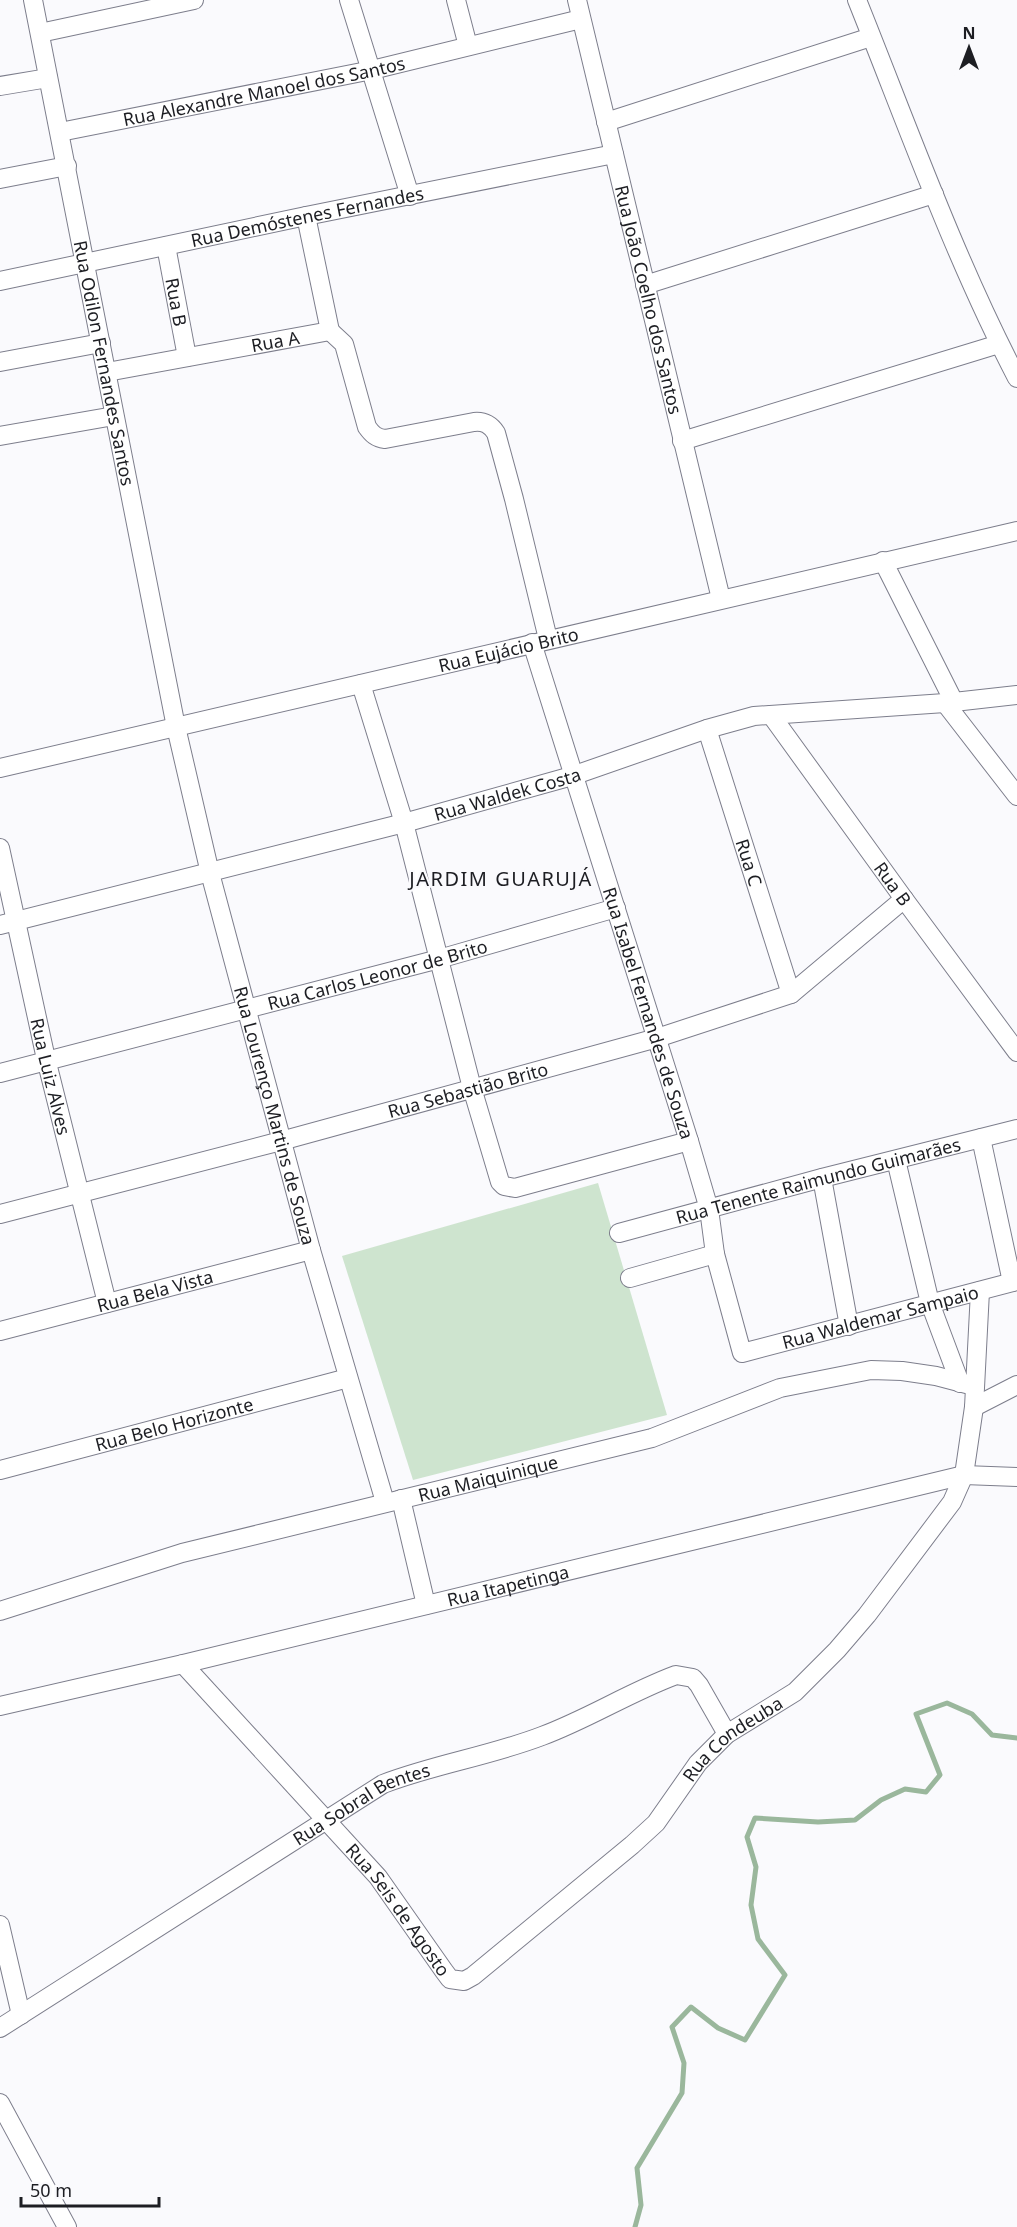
<svg xmlns="http://www.w3.org/2000/svg" width="1017" height="2227" viewBox="0 0 1017 2227" font-family="'Noto Sans',sans-serif">
<style>
.green{fill:#cee4cf}
.lines{fill:none;stroke-linecap:round;stroke-linejoin:round}
.stream{stroke:#9ab79c;stroke-width:5}
.minor-casing{stroke:#7d7e8c;stroke-width:20}
.minor{stroke:#fff;stroke-width:18}
.labels{text-anchor:middle;dominant-baseline:central;stroke-width:4.5;stroke-linejoin:round;paint-order:stroke}
.street-label{font-size:18px;fill:#1d1e23;stroke:#fafafd}
.neighbourhood-label{font-size:20px;letter-spacing:1.5px;fill:#1d1e23;stroke:#fafafd}
</style>
<rect width="100%" height="100%" fill="#fafafd"/>
<path class="green" d="M598 1183 667 1415 413 1480 342 1256Z"/>
<g class="lines">
<path class="stream" d="M635 2227 641 2205 637 2168 682 2093 684 2063 672 2027 691 2007 718 2028 745 2040 785 1975 758 1939 751 1905 756 1867 747 1837 755 1818 818 1822 855 1820 881 1800 905 1789 926 1792 940 1775 916 1714 947 1703 972 1714 992 1735 1017 1738"/>
<g class="minor-casing">
<g id="minor">
<path id="s1" d="M33 0 176 727 210 873 311 1250 385 1502"/>
<path d="M349 0 410 196"/>
<path d="M456 0 468 46"/>
<path id="s2" d="M577 0 721 599"/>
<path d="M857 0C908 127 954 257 1017 378"/>
<path d="M40 33 194 0"/>
<path d="M0 86 48 78"/>
<path d="M606 122 871 37"/>
<path id="s3" d="M60 132 372 70 581 19"/>
<path d="M0 179 67 166"/>
<path id="s4" d="M166 246 187 357"/>
<path id="s5" d="M0 281 306 216 614 154"/>
<path d="M645 285 934 194"/>
<path d="M330 331 344 344 367 427C372 434 376 438 385 439L474 422C484 421 490 424 496 433L514 499 548 639"/>
<path d="M0 362 101 343"/>
<path id="s6" d="M107 372 330 331 306 216"/>
<path d="M0 436 114 416"/>
<path d="M682 441 999 344"/>
<path d="M883 561 954 702"/>
<path id="s7" d="M532 643 689 1141 709 1209 715 1254 742 1353 1017 1281"/>
<path d="M361 684 404 823 472 1088 500 1182 504 1186 515 1188 689 1141"/>
<path d="M945 703 1017 796"/>
<path id="s8" d="M771 715 904 899 1017 1052"/>
<path id="s9" d="M707 729 791 994"/>
<path id="s10" d="M0 768 1017 531"/>
<path id="s11" d="M0 848 46 1059 107 1303"/>
<path id="s12" d="M0 925 404 823 572 776 707 729 754 716 945 703 1017 695"/>
<path id="s13" d="M0 1073 439 959 616 908"/>
<path d="M981 1138 1012 1282"/>
<path d="M896 1160 930 1303 960 1383"/>
<path d="M822 1178 849 1326"/>
<path id="s14" d="M0 1214 281 1141 657 1038 791 994 904 899"/>
<path id="s15" d="M619 1233 822 1178 1017 1129"/>
<path d="M630 1278 715 1254"/>
<path id="s16" d="M0 1331 311 1250"/>
<path d="M974 1407 1017 1385"/>
<path id="s17" d="M0 1470 348 1378"/>
<path d="M401 1499 426 1605"/>
<path id="s18" d="M0 1611 182 1553 652 1438 780 1388 871 1370 902 1371 936 1376 974 1386"/>
<path id="s19" d="M183 1664 378 1877 444 1971 450 1979 464 1981 473 1976 632 1845 656 1823 698 1763 727 1734 795 1692 837 1650 867 1615 952 1502 964 1475 974 1407 980 1291"/>
<path id="s20" d="M0 1706 183 1664 964 1475 1017 1477"/>
<path d="M0 1925 21 2015"/>
<path id="s21" d="M0 2028 383 1784C435 1764 490 1756 542 1736 588 1719 630 1692 676 1675L693 1678 699 1685 727 1734"/>
<path d="M0 2103 67 2227"/>
</g>
</g>
<use href="#minor" class="minor"/>
</g>
<g class="labels">
<g class="street-label">
<text stroke="none"><textPath href="#s3" startOffset="208">Rua Alexandre Manoel dos Santos</textPath></text>
<text stroke="none"><textPath href="#s5" startOffset="314">Rua Demóstenes Fernandes</textPath></text>
<text stroke="none"><textPath href="#s2" startOffset="308">Rua João Coelho dos Santos</textPath></text>
<text stroke="none"><textPath href="#s4" startOffset="57">Rua B</textPath></text>
<text stroke="none"><textPath href="#s6" startOffset="171">Rua A</textPath></text>
<text stroke="none"><textPath href="#s1" startOffset="370">Rua Odilon Fernandes Santos</textPath></text>
<text stroke="none"><textPath href="#s10" startOffset="522">Rua Eujácio Brito</textPath></text>
<text stroke="none"><textPath href="#s12" startOffset="524">Rua Waldek Costa</textPath></text>
<text stroke="none"><textPath href="#s9" startOffset="140">Rua C</textPath></text>
<text stroke="none"><textPath href="#s8" startOffset="208">Rua B</textPath></text>
<text stroke="none"><textPath href="#s13" startOffset="390">Rua Carlos Leonor de Brito</textPath></text>
<text stroke="none"><textPath href="#s7" startOffset="388">Rua Isabel Fernandes de Souza</textPath></text>
<text stroke="none"><textPath href="#s11" startOffset="234">Rua Luiz Alves</textPath></text>
<text stroke="none"><textPath href="#s14" startOffset="484">Rua Sebastião Brito</textPath></text>
<text stroke="none"><textPath href="#s1" startOffset="1142">Rua Lourenço Martins de Souza</textPath></text>
<text stroke="none"><textPath href="#s15" startOffset="206">Rua Tenente Raimundo Guimarães</textPath></text>
<text stroke="none"><textPath href="#s16" startOffset="160">Rua Bela Vista</textPath></text>
<text stroke="none"><textPath href="#s7" startOffset="884">Rua Waldemar Sampaio</textPath></text>
<text stroke="none"><textPath href="#s17" startOffset="180">Rua Belo Horizonte</textPath></text>
<text stroke="none"><textPath href="#s18" startOffset="506">Rua Maiquinique</textPath></text>
<text stroke="none"><textPath href="#s20" startOffset="522">Rua Itapetinga</textPath></text>
<text stroke="none"><textPath href="#s19" startOffset="792">Rua Condeuba</textPath></text>
<text stroke="none"><textPath href="#s21" startOffset="426">Rua Sobral Bentes</textPath></text>
<text stroke="none"><textPath href="#s19" startOffset="327">Rua Seis de Agosto</textPath></text>
</g>
<g class="neighbourhood-label">
<text x="501" y="878">JARDIM GUARUJÁ</text>
</g>
</g>
<g transform="translate(969 48)" stroke="#fafafd" stroke-width="4.5" paint-order="stroke">
<path d="M0-4.5L10 22L0 15L-10 22Z" fill="#1d1e23"/>
<text y="-9" font-size="16" font-weight="bold" text-anchor="middle" fill="#1d1e23">N</text>
</g>
<path d="M21 2197v9h138v-9" fill="none" stroke="#1d1e23" stroke-width="3"/>
<text x="30" y="2197" font-size="18" fill="#1d1e23" stroke="#fafafd" stroke-width="4.5" paint-order="stroke">50 m</text>
</svg>
